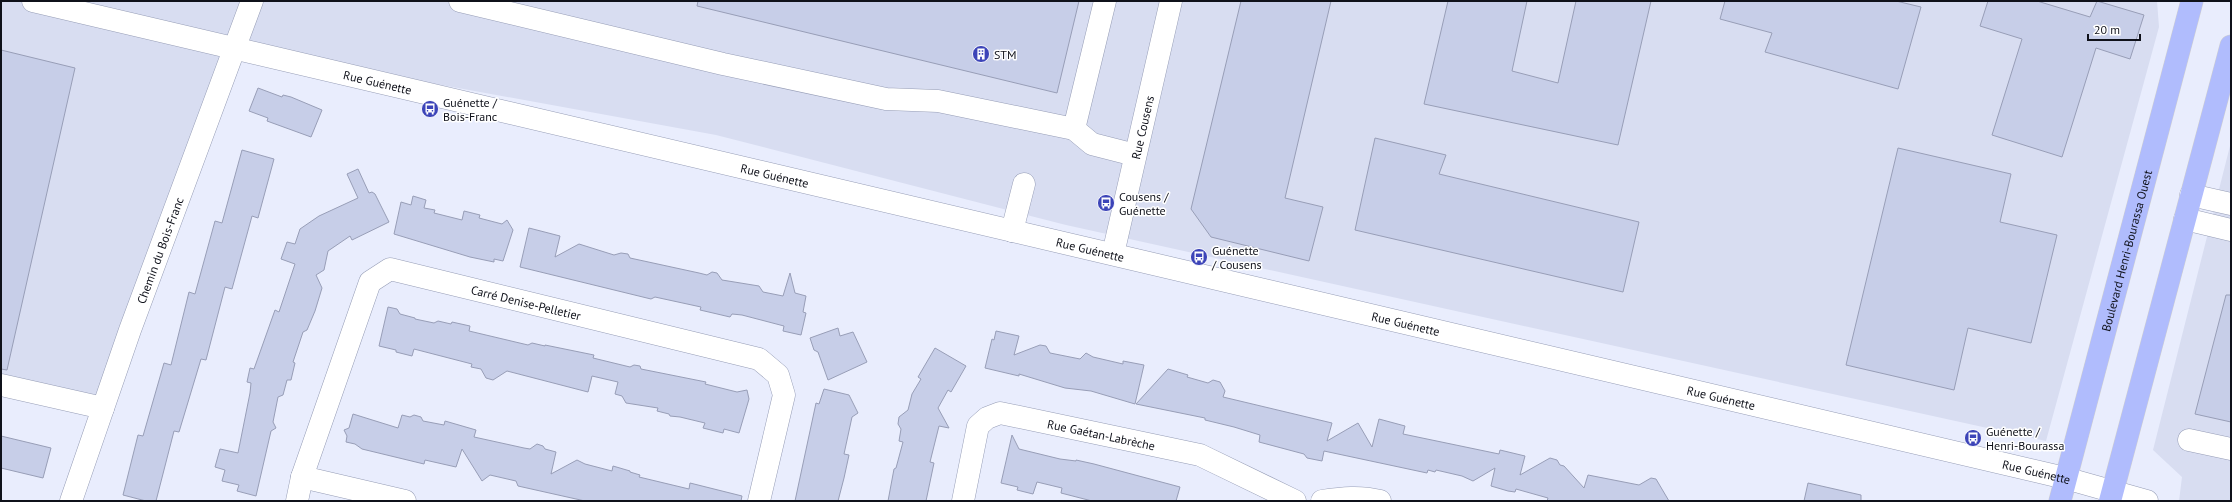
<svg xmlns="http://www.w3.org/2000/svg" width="2232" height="502" viewBox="0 0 2232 502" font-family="'PT Sans',sans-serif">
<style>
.built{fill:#d8ddf1}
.building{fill:#c7cee8;stroke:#989eb7}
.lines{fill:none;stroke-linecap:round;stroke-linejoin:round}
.minor-casing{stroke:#969db6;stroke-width:23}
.major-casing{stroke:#cfcfd1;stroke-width:23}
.minor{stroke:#fff;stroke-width:22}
.major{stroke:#b0bcfd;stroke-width:22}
.labels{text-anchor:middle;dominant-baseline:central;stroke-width:3;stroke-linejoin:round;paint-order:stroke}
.poi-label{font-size:12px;fill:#0f111a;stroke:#fff;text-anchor:start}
.street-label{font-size:12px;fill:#0f111a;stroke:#fff}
</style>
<rect width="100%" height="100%" fill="#e9edfd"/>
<path class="built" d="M1 1H2157L2159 27 2046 441 1066 225 716 135 234 47 101 415 1 392Z
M2231 142V501H2179L2182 477 2153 450Z"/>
<path class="building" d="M698 1H1079L1057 93 697 6Z
M1241 1H1331L1285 198 1323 207 1309 261 1211 237 1191 209Z
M1448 1H1527L1512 71 1558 83 1576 1H1651L1618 145 1424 104Z
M1725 1H1896L1921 7 1898 89 1765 52 1772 33 1720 19Z
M1988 1H2037L2090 17 2097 1 2144 15 2130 59 2096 48 2062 157 1992 135 2022 39 1980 26Z
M1 50 75 68 7 370 1 369Z
M258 88 282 97 283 95 291 97 322 110 311 137 267 121 268 118 249 111Z
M1375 138 1446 155 1439 174 1639 222 1623 292 1355 230Z
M1898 148 2011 174 2000 222 2057 235 2031 343 1968 328 1954 390 1846 365Z
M242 150 274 159 258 218 252 216 232 289 225 287 206 360 201 359 179 432 174 431 156 501H146L123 495 138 435 143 436 164 363 171 365 189 292 195 294 215 221 222 223Z
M358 169 369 193 372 192 375 194 389 222 352 240 350 236 328 251 324 270 316 275 322 288 315 311 307 330 303 332 293 362 295 363 291 380H287L283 395 278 397 273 422 276 428 271 431 256 496 237 491 239 485 222 481 225 470 215 467 220 449 238 453 250 393 251 383 247 382 250 368 254 369 275 310 279 312 295 264 281 259 287 242 295 244 300 229 319 216 358 198 347 174Z
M413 196 426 200 424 208 435 210 434 213 462 220 464 211 480 215 479 218 502 224 507 220 513 230 503 261 494 259V262L470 257 394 234 401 202 411 205Z
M529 228 560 236 555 257 579 244 614 255 621 253 628 254 630 258 699 273 707 275 712 272 717 273 722 280 759 286 763 292 783 296 790 273 795 293 806 296 803 312 806 313 801 335 783 331 784 326 742 315 732 314 730 317 713 313 700 310 701 307 655 297 651 299 520 267Z
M2226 295H2231V422L2195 414Z
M388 307 397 309 400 314 415 318V319L434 323 438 321 451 324 452 322 470 326 469 331 528 345 532 343 545 346V345L594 355 593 358 630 367 634 365 640 366 641 369 706 382 705 384 737 392 747 390 749 399 739 433 724 429 723 433 703 428 705 423 680 417 670 416 669 414 657 411 658 408 626 403 622 396 615 394 618 382 592 376 588 392 507 371 493 380 486 378 481 369 471 367 472 364 414 349 412 356 396 352V350L379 346Z
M838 328 840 336 853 332 867 362 828 380 818 352 814 350 810 338Z
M996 331 1019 336 1014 355 1040 345 1046 346 1050 353 1080 359 1086 353 1093 357 1123 364V361L1144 365 1135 404 1091 391 1065 388 1019 374V376L985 368 992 339 994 340Z
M935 348 966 366 951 392 948 390 938 408 949 428 939 426 930 462 934 463 926 501H888L894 469 896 468 903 442 899 441 901 429 898 424 899 417 908 410 912 394 921 379 918 377Z
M1168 369 1188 375 1187 377 1208 383 1213 380 1220 382 1225 391 1223 397 1332 423 1327 441 1358 423 1372 447 1379 419 1405 426 1403 434 1499 454 1500 450 1525 456 1520 475 1550 458 1557 460 1560 465 1564 466 1584 488 1588 475 1639 485 1651 478 1656 479 1669 501H1547L1548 498 1516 489 1515 492 1508 491 1491 486 1495 468 1473 481 1462 476 1436 470 1435 472 1428 470 1427 473 1324 451 1322 461 1307 458 1304 454 1259 442 1260 435 1234 427 1205 420V418L1136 404Z
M824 389 849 395 858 413 852 417 844 454 849 455 844 478 838 501H795L816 403 819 404Z
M353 414 398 428 402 415 410 417 414 415 421 417 423 421 444 425 445 421 476 430 474 437 524 448 530 449 537 444 543 446 545 449 556 452 551 474 577 460 585 464 612 471 613 466 630 471V472L640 475 639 477 689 489 690 483 742 496 741 501H585L518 486 516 481 490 475 482 481 462 449 456 467 425 460 424 464 362 449 355 444 346 442 347 436 344 430 349 428Z
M1012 435 1019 449 1060 459 1076 461V460L1094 464 1180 487 1176 501H1092L1061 493 1062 488 1037 482 1033 494 1017 490 1018 487 1001 483Z
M1 436 51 448 43 478 1 468Z
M1808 483 1861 495V501H1804Z"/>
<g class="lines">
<g class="minor-casing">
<g id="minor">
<path id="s1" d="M33 1 2065 478 2147 501"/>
<path d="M460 1 723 64 886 99 938 101 1074 129 1092 144 1135 155"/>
<path d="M1074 129 1105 1"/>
<path d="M2191 195 2231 204"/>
<path d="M2185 219 2231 230"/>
<path d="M1012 231 1024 184"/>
<path id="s2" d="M1113 254 1171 1"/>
<path d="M1 385 103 408"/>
<path d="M2189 440 2231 449"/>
<path d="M302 477 405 501"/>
<path id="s3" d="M71 501 130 330 252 1"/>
<path id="s4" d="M297 501 302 477 370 282 390 269 759 359 778 375 784 395 759 501"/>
<path id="s5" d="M963 501 978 426 987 418 1000 413 1200 455 1295 501"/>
<path d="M1322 501C1342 498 1360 496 1380 501"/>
</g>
</g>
<g class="major-casing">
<g id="major">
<path id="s6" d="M2060 501 2192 1"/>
<path d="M2110 501 2231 46"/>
</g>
</g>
<use href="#minor" class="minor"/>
<use href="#major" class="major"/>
</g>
<defs>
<g id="building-disc" transform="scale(0.9)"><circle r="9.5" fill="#3c44b8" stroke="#fff"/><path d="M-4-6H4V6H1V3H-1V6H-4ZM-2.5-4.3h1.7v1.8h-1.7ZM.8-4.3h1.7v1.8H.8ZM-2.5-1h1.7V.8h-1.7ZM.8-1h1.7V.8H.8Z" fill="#fff"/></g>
<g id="bus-disc" transform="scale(0.9)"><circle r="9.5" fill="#3c44b8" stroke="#fff"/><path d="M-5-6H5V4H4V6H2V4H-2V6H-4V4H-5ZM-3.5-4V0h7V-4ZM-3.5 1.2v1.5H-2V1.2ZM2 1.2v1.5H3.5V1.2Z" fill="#fff"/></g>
</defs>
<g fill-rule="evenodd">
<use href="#building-disc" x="981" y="54"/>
<use href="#bus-disc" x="430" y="109"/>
<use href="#bus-disc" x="1106" y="203"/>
<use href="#bus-disc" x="1199" y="257"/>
<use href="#bus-disc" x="1973" y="438"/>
</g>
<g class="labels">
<g class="poi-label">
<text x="994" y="54">STM</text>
<text x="443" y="102">Guénette /<tspan x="443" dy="14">Bois-Franc</tspan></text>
<text x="1119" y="196">Cousens /<tspan x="1119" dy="14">Guénette</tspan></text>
<text x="1212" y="250">Guénette<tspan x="1212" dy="14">/ Cousens</tspan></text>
<text x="1986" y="431">Guénette /<tspan x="1986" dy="14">Henri-Bourassa</tspan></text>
</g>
<g class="street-label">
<text stroke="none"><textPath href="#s1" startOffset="354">Rue Guénette</textPath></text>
<text stroke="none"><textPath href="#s2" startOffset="130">Rue Cousens</textPath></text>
<text stroke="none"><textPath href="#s1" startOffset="762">Rue Guénette</textPath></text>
<text stroke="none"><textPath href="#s1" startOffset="1086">Rue Guénette</textPath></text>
<text stroke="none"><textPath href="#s3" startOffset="266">Chemin du Bois-Franc</textPath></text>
<text stroke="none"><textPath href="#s6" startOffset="259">Boulevard Henri-Bourassa Ouest</textPath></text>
<text stroke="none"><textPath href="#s4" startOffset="395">Carré Denise-Pelletier</textPath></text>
<text stroke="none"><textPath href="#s1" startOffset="1410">Rue Guénette</textPath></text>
<text stroke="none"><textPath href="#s1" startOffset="1734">Rue Guénette</textPath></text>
<text stroke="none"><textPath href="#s5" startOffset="206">Rue Gaétan-Labrèche</textPath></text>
<text stroke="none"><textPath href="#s1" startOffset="2058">Rue Guénette</textPath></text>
</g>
</g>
<rect width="2232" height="502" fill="none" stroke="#0f111a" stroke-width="4"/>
<path d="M2088 34v6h52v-6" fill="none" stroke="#0f111a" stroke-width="2"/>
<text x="2094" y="34" font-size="12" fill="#0f111a" stroke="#ffffff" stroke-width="3" paint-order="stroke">20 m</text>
</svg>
